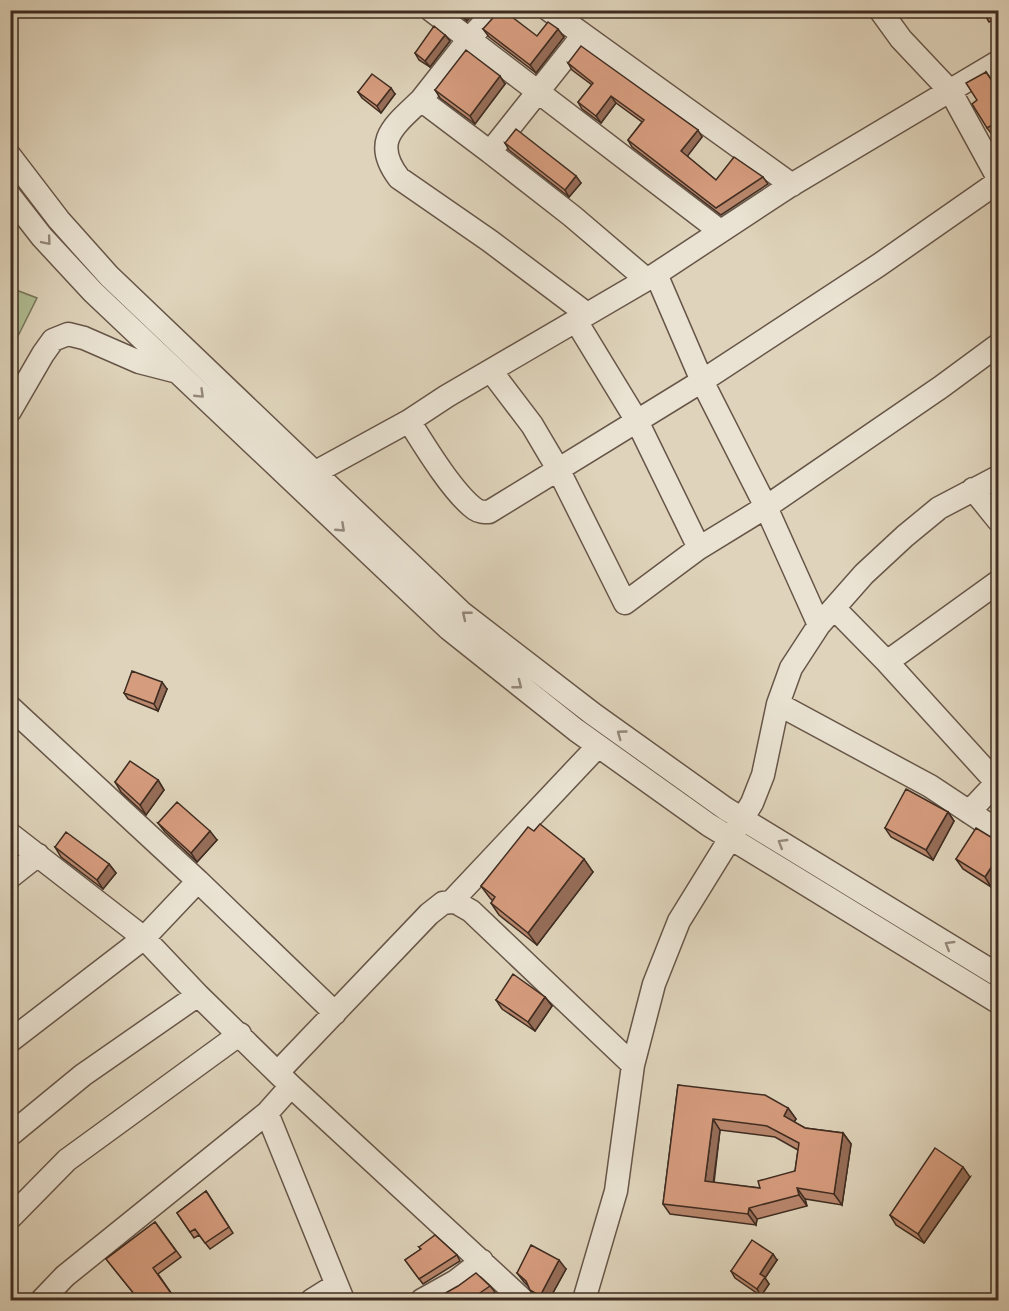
<svg xmlns="http://www.w3.org/2000/svg" width="1009" height="1311" viewBox="0 0 1009 1311" font-family="Cardo,serif">
<style>
.green{fill:#afbd92;stroke:#77745a;stroke-width:1.5}
.lines{fill:none;stroke-linecap:round;stroke-linejoin:round}
.minor-casing{stroke:#675648;stroke-width:25}
.minor{stroke:#eae3d3;stroke-width:22}
.wall{fill:#b8866c;stroke:#3f2c21;stroke-width:1.5;fill-rule:evenodd}
.shaded-wall{fill:#966d58;stroke:#3f2c21;stroke-width:1.5}
.building{fill:#d69c7e;stroke:#3f2c21;stroke-width:1.5;fill-rule:evenodd}
.oneway{stroke:#94887a}
</style>
<rect width="100%" height="100%" fill="#dfd4bb"/>
<filter id="stains"><feTurbulence type="fractalNoise" baseFrequency=".00333" numOctaves="4"/><feColorMatrix values="0 0 0 0 .2 0 0 0 0 .09 0 0 0 0 .02 0 0 0 .5 -.17"/></filter>
<radialGradient id="worn" r=".72"><stop offset=".6" stop-color="#630" stop-opacity="0"/><stop offset="1" stop-color="#630" stop-opacity=".3"/></radialGradient>
<path class="green" d="M11 288 37 298 11 350 10 288Z"/>
<g class="lines">
<g class="minor-casing">
<path id="minor" d="M431 10 720 231
M549 10 792 185
M880 10 901 39 951 92 998 178
M583 35 490 152 572 216 646 279
M421 100 469 39 496 10
M490 152 421 100C394 126 371 141 399 178L490 241 587 314
M10 156 59 220 109 276 462 613 593 714 726 809 998 975
M10 196 42 237 93 292 449 629 576 730 709 825 998 1002
M656 274 702 381 766 507 819 625
M576 321 637 421 699 548
M491 371 532 425 558 469 625 603 699 548 766 507 941 387 998 345
M10 411 43 354 53 340 68 334 84 338 139 362 174 371
M409 421C424 445 453 493 475 509 479 512 484 512 489 512L702 381 879 265 998 182
M303 479 409 421 447 396 656 274 788 187 998 62
M973 489 998 520
M834 608 887 662 998 582
M887 662 997 783
M778 704 930 786 998 831
M10 707 198 881 144 938 10 1041
M969 812 998 781
M10 834 144 938 198 995 291 1086 523 1300
M10 877 38 855
M198 881 335 1013
M451 902 457 903 471 911 633 1065
M278 1072 429 914 443 903 451 902 598 746
M267 1113 343 1300
M10 1135 83 1075 198 995
M10 1218 67 1160 240 1034
M42 1300 65 1276 267 1113 291 1086
M312 1300 336 1285
M422 1300 456 1281 482 1261
M584 1300 616 1191 633 1065 654 984 679 921 752 803 763 775 778 704 791 668 819 625 864 574 905 536 939 508 998 477"/>
</g>
<use href="#minor" class="minor"/>
</g>
<path class="wall" d="M454 10H477L467 21Z
M982 10H999V17L989 22Z
M483 29 537 36 564 37 536 73 489 37Z
M445 35 450 41 430 67 419 60 415 53Z
M568 63 702 137 687 156 716 180 763 177 768 184 721 215 632 147 628 140 642 122 616 103 601 123 582 109 578 102 592 85 572 70Z
M986 72 999 90V134L994 137 987 128 977 100Z
M505 84 475 124 440 98 435 90Z
M358 92 395 94 381 113 362 98Z
M505 143 581 183 569 197 509 150Z
M167 689 158 711 128 699 124 693Z
M158 780 164 790 146 815 121 792 115 782Z
M948 812 954 821 933 860 891 837 885 828Z
M158 823 217 840 197 862 165 832Z
M534 831 593 872 537 945 499 915 491 903 493 901 490 898 481 886Z
M999 842V875L991 887 963 869 956 859Z
M55 847 109 864 116 873 103 889 61 857Z
M545 997 552 1006 535 1031 502 1009 496 1000Z
M678 1085 788 1108 796 1119 794 1122 805 1128 843 1133 851 1144 842 1205 805 1199 807 1206 757 1219 756 1225 670 1214 663 1204ZM720 1130 775 1137 798 1150 795 1171 760 1188 714 1183Z
M970 1177 924 1243 896 1225 890 1215Z
M206 1191 233 1233 210 1249 199 1235 194 1238 177 1213Z
M155 1222 181 1257 158 1274 176 1300H139L106 1259Z
M419 1247 457 1255 460 1261 423 1284 405 1260 421 1249Z
M777 1260 765 1278 769 1284 761 1296 735 1278 731 1271Z
M566 1269 549 1300H536L530 1290 528 1286 524 1282 517 1273Z
M490 1286 495 1292 483 1300H433Z"/>
<path class="shaded-wall" d="M467 10H477L467 21 463 15Z
M558 29 564 37 536 73 530 65Z
M445 35 450 41 430 67 425 61Z
M500 76 505 84 475 124 470 116Z
M391 88 395 94 381 113 377 106Z
M611 96 616 103 601 123 596 116Z
M698 130 702 137 686 158 681 151Z
M576 176 581 183 569 197 565 190Z
M162 682 167 689 158 711 154 704Z
M158 780 164 790 146 815 140 805Z
M948 812 954 821 933 860 926 850Z
M210 831 217 840 197 862 191 853Z
M999 855V875L991 887 985 877Z
M584 859 593 872 537 945 528 933Z
M109 864 116 873 103 889 97 880Z
M545 997 552 1006 535 1031 528 1022Z
M788 1108 796 1119 791 1127 784 1116Z
M713 1119 720 1130 712 1192 705 1181Z
M843 1133 851 1144 842 1205 834 1194Z
M963 1167 970 1177 924 1243 918 1234Z
M797 1188 805 1199 807 1206 799 1195Z
M749 1208 757 1219 756 1225 748 1214Z
M773 1254 777 1260 765 1278 769 1284 761 1296 757 1289 760 1274Z
M559 1260 566 1269 549 1300H543L540 1296Z"/>
<path class="building" d="M458 10H467L463 15Z
M500 10H503L537 36 548 22 558 29 530 65 483 29Z
M982 10H995L985 15Z
M434 26 445 35 425 61 415 53Z
M581 46 698 130 681 151 716 180 734 157 763 177 716 208 628 140 644 120 611 96 596 116 578 102 593 83 568 63Z
M466 50 500 76 470 116 435 90Z
M986 72 999 91V121L987 128 972 104 977 100 966 83Z
M372 74 391 88 377 106 358 92Z
M516 129 576 176 565 190 505 143Z
M999 352V367L993 356Z
M132 671 162 682 154 704 124 693Z
M130 761 158 780 140 805 115 782Z
M906 789 948 812 926 850 885 828Z
M177 802 210 831 191 853 158 823Z
M540 824 584 859 528 933 491 903 495 897 481 886 528 827 534 831Z
M976 828 999 842V855L985 877 956 859Z
M66 832 109 864 97 880 55 847Z
M513 974 545 997 528 1022 496 1000Z
M678 1085 765 1095 788 1108 784 1116 805 1128 843 1133 834 1194 797 1188 799 1195 749 1208 748 1214 663 1204ZM713 1119 767 1126 799 1143 795 1171 758 1181 760 1188 705 1181Z
M935 1148 963 1167 918 1234 890 1215Z
M206 1191 229 1227 205 1243 195 1229 190 1232 177 1213Z
M155 1222 176 1251 153 1268 173 1296 168 1300H139L106 1259Z
M435 1235 457 1255 419 1279 405 1260 421 1249 419 1247Z
M752 1240 773 1254 760 1274 765 1277 757 1289 731 1271Z
M531 1245 559 1260 540 1296 530 1290 526 1281 517 1273Z
M476 1273 490 1286 471 1299 472 1300H433L458 1286Z"/>
<defs><path id="oneway-chevron" d="M-2-3.5L2.5 0L-2 3.5" fill="none" stroke-width="1.6" stroke-linecap="round" stroke-linejoin="round" transform="scale(1.5)"/></defs>
<g class="oneway">
<use href="#oneway-chevron" transform="translate(47 241) rotate(50)"/>
<use href="#oneway-chevron" transform="translate(200 394) rotate(44)"/>
<use href="#oneway-chevron" transform="translate(341 528) rotate(43)"/>
<use href="#oneway-chevron" transform="translate(466 615) rotate(-141)"/>
<use href="#oneway-chevron" transform="translate(518 685) rotate(38)"/>
<use href="#oneway-chevron" transform="translate(621 734) rotate(-144)"/>
<use href="#oneway-chevron" transform="translate(782 843) rotate(-149)"/>
<use href="#oneway-chevron" transform="translate(949 945) rotate(-149)"/>
</g>
<rect width="1009" height="1311" fill="none" stroke="#dfd4bb" stroke-width="36"/>
<rect x="12" y="12" width="985" height="1287" fill="none" stroke="#3f2c21" stroke-width="3"/>
<rect x="18" y="18" width="973" height="1275" fill="none" stroke="#3f2c21" stroke-width="1.5"/>
<rect width="100%" height="100%" filter="url(#stains)"/>
<rect width="100%" height="100%" fill="url(#worn)"/>
</svg>
